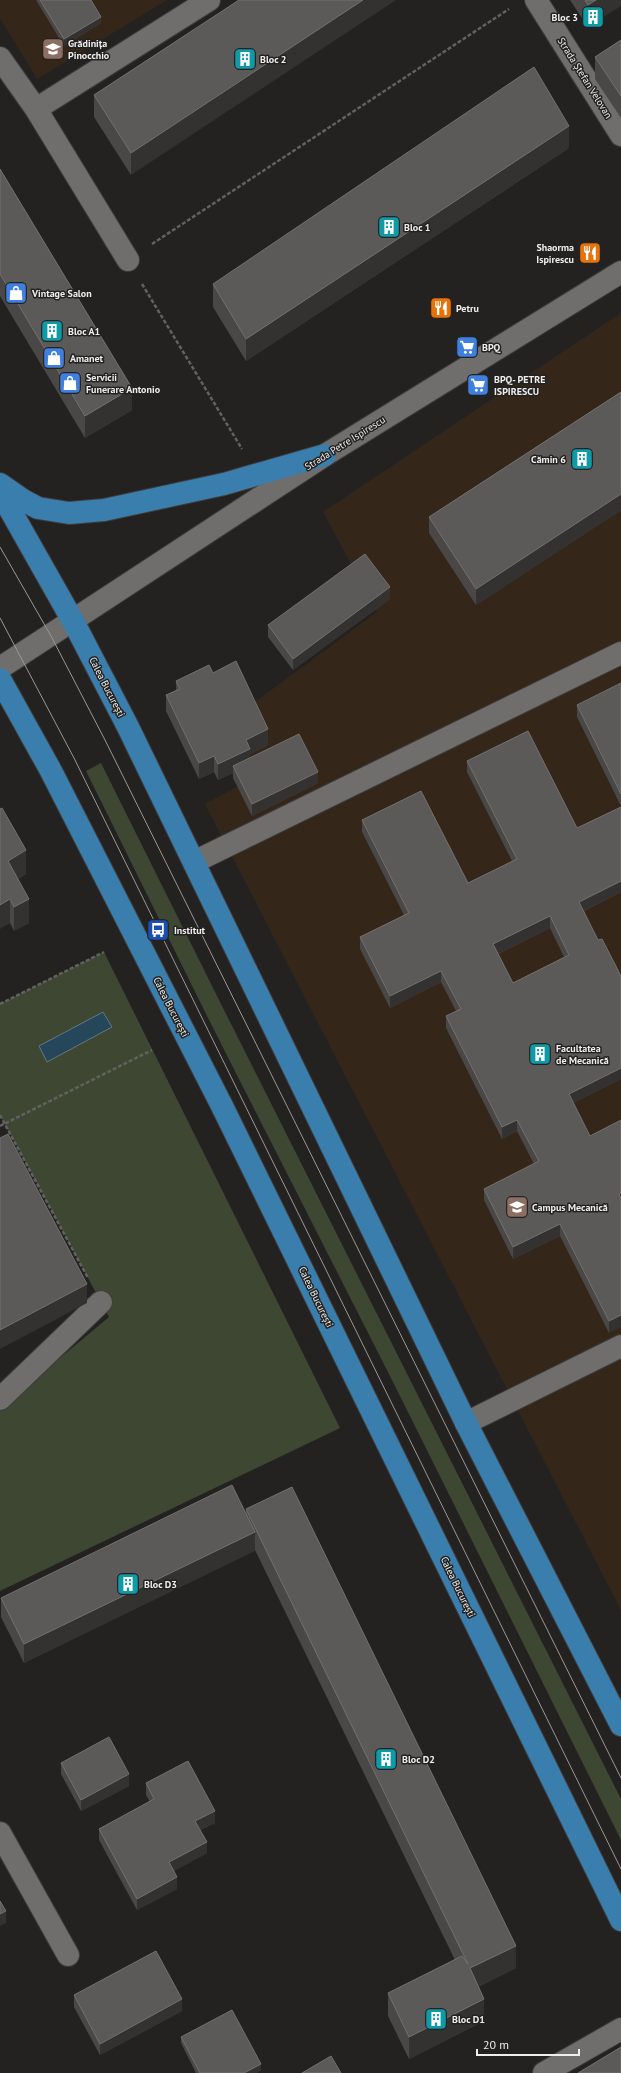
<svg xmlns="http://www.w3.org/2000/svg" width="621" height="2073" viewBox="0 0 621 2073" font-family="'PT Sans',sans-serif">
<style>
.education{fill:#34271a}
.green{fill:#3d4732}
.water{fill:#254759;stroke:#627985}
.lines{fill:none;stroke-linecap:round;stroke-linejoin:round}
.minor-casing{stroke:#3f3d3c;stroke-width:24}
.major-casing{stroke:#3f3d3c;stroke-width:24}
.path{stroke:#62615f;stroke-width:2.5;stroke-dasharray:4 2;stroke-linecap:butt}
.minor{stroke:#706e6c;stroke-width:22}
.major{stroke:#3a7ead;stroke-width:22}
.tram{stroke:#9a9897;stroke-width:1}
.wall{fill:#4a4847;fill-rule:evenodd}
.shaded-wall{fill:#343230}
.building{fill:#5c5a58;stroke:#737170;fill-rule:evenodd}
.labels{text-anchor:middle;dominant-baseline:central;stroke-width:3;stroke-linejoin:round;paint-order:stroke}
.poi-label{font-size:10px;font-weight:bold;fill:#efeeed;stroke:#242220;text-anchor:start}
.street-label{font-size:10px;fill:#efeeed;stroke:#242220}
</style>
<rect width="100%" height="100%" fill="#242220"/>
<path class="education" d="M0 0H167L37 79 0 18Z
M621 313V1610L205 804 248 781 221 727 377 612 323 512Z"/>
<path class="green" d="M101 763 222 1006 621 1799V1840L394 1384 207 1016 86 771Z
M104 952 340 1428 0 1591V1408L109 1317 0 1115V1004Z"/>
<path class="water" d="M103 1012 112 1027 47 1062 39 1046Z"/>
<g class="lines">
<g class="minor-casing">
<path id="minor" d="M536 0 621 135
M0 58 36 109 128 260
M36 109 209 0
M0 668 325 455 621 272
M194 862 621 653
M0 1399 101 1302
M466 1423 621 1346
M0 1833 68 1955
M544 2073 621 2029"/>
</g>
<g class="major-casing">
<path id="major" d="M0 484 23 500 38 508 69 513 104 510 224 484 325 455
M0 492 73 621 128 727 466 1423 621 1725
M0 679 51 771 223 1108 621 1920"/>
</g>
<path class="path" d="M152 244 509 9
M142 284 242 449
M0 1004 104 952
M0 1115 88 1278
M0 1126 152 1050"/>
<use href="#minor" class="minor"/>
<use href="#major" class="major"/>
<path class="tram" d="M0 547 51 636 105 740 621 1778
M0 618 74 758 621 1869"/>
</g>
<path class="wall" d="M36 0H91L101 23 64 46Z
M239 0 131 175 94 117V95Z
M570 0H621L588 27Z
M621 40V118L595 79V57Z
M569 148 246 361 213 307V284Z
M0 169 132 410 85 438 0 296Z
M621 392V510L476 605 429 533V517Z
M390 599 293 670 268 637V625Z
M213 673 268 745 250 754V758L318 783 252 816 233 778V773L218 780 214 772 199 779 166 711V695L176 690V681Z
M621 683V806L577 717V705Z
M467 761 577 828 621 807V892L584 911 621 1079 573 1103 590 1136 621 1120 609 1333 560 1236 513 1259 484 1200V1189L534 1164 517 1131 502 1139 446 1028V1016L456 1011 441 982 390 1008 360 949V937L404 915 362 832V820L468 883 512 861 467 772ZM550 928 564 957 513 983 498 954Z
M0 809 26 874 18 879 29 923 14 931 10 923Z
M246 1509 516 1968 478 1987 484 2021 409 2059 388 2016V1993L455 1960 255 1550 24 1663 1 1617V1598L246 1513Z
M61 1763 129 1786 81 1811 61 1774Z
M146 1783 215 1823 200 1830 207 1853 173 1871 177 1889 137 1910 99 1840V1829L150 1802 146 1795Z
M74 1995 182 2011 100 2055 74 2007Z
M181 2037 261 2070 256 2073H196L181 2043Z"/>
<path class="shaded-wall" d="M363 0H396L131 175V153Z
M596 0H621V6L588 27V5Z
M101 17V23L64 46V39Z
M569 126V148L246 361V339Z
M132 388V410L85 438V416Z
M621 494V510L476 605V589Z
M390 587V599L293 670V659Z
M268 729V745L250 754V765L233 766V773L218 780V764L246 740Z
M214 756V772L199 779V763Z
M318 772V783L252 816V804Z
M26 850V874L8 884V861Z
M621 881V892L579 913V902Z
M10 899V923L0 929V905Z
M29 899V923L14 931V907Z
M550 916V928L493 956V944Z
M441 971V982L390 1008V996Z
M621 1068V1079L569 1105V1094Z
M517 1120V1131L502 1139V1127Z
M560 1224V1236L513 1259V1247Z
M87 1284V1303L0 1349V1330Z
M621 1315V1327L609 1333V1321Z
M255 1532V1551L24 1663V1644Z
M129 1774V1786L81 1811V1800Z
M215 1811V1823L195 1833V1821Z
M207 1842V1853L169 1874V1862Z
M177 1877V1889L137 1910V1899Z
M6 1911V1923L0 1926V1914Z
M516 1946V1968L470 1991V1968Z
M182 1999V2011L100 2055V2044Z
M484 1999V2021L409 2059V2037Z
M261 2064V2070L256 2073H244Z"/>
<path class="building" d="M40 0H91L101 17 64 39Z
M239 0H363L131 153 94 95Z
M585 0H596L588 5Z
M621 40V96L595 57Z
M534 67 569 126 246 339 213 284Z
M0 169 132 388 85 416 0 274Z
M621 392V494L476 589 429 517Z
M365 554 390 587 293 659 268 625Z
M236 661 268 729 246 740 250 749 218 764 214 756 199 763 166 695 180 689 176 681 209 665 213 673Z
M621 683V794L577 705Z
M528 731 577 828 621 807V881L579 902 598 940 602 939 621 976V1068L569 1094 590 1136 621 1120V1193L619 1194 621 1198V1315L609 1321 560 1224 513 1247 484 1189 539 1161 517 1120 502 1127 446 1016 461 1009 441 971 390 996 360 937 409 913 362 820 421 791 468 883 517 859 467 761ZM550 916 569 955 513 983 493 944Z
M299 734 318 772 252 804 233 766Z
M2 808 26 850 8 861 29 899 14 907 10 899 0 905V809Z
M8 1134 87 1284 0 1330V1138Z
M232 1485 255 1532 24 1644 1 1598Z
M292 1487 516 1946 470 1968 484 1999 409 2037 388 1993 462 1956 468 1964 246 1509Z
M109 1737 129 1774 81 1800 61 1763Z
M188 1761 215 1811 195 1821 207 1842 169 1862 177 1877 137 1899 99 1829 154 1799 146 1783Z
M0 1901 6 1911 0 1914Z
M156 1951 182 1999 100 2044 74 1995Z
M232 2010 261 2064 244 2073H200L181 2037Z
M621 2047V2073H578Z
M331 2056 341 2073H302Z"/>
<defs>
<g id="building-square" transform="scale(1.15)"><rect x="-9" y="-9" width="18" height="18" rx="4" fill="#0f9aa8" stroke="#242220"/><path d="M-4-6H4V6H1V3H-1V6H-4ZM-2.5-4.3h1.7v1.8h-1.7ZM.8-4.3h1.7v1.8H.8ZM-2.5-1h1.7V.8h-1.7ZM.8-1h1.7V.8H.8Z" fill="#fff"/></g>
<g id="school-square" transform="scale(1.15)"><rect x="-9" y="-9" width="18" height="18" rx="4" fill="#8d6e63" stroke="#242220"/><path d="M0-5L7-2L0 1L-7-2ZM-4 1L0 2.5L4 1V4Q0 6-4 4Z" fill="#fff"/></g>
<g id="restaurant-square" transform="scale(1.15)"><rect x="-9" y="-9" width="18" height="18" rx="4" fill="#e8710a" stroke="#242220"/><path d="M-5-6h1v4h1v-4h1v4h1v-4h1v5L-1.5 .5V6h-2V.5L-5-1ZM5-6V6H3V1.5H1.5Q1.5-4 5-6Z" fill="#fff"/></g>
<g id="shop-square" transform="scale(1.15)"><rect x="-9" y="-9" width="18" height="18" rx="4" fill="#3f7fe0" stroke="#242220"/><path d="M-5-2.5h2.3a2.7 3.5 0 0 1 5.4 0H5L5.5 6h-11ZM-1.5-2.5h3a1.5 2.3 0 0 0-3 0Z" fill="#fff"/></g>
<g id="supermarket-square" transform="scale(1.15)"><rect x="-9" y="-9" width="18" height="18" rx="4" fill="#3f7fe0" stroke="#242220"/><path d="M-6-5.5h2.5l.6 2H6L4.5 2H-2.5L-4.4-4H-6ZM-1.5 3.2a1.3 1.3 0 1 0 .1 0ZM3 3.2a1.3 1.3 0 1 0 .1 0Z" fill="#fff"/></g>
<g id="bus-square" transform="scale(1.15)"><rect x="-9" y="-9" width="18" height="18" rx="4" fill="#1a4fb4" stroke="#242220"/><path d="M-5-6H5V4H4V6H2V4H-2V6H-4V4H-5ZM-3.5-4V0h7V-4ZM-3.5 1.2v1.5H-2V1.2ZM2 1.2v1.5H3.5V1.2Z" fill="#fff"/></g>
<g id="university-square" transform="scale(1.15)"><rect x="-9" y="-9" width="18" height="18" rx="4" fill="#8d6e63" stroke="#242220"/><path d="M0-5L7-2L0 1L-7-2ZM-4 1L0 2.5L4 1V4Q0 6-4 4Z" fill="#fff"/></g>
</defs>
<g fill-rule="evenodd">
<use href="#building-square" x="593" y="17"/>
<use href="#school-square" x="53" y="49"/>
<use href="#building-square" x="245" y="59"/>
<use href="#building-square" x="389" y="227"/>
<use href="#restaurant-square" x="590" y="253"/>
<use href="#shop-square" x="16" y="293"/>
<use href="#restaurant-square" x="441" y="308"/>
<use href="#building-square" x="52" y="331"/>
<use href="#supermarket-square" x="467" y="347"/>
<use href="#shop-square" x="54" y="358"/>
<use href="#shop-square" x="70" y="383"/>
<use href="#supermarket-square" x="478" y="385"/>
<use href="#building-square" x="582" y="459"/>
<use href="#bus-square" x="158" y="930"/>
<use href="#building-square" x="540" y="1054"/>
<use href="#university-square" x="517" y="1207"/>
<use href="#building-square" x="128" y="1584"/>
<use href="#building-square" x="386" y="1759"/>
<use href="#building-square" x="436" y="2019"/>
</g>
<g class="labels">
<g class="poi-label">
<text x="578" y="17" text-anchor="end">Bloc 3</text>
<text x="68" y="43">Grădinița<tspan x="68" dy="12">Pinocchio</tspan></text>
<text x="260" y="59">Bloc 2</text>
<text x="404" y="227">Bloc 1</text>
<text x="574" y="247" text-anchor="end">Shaorma<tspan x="574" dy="12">Ispirescu</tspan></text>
<text x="32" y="293">Vintage Salon</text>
<text x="456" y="308">Petru</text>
<text x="68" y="331">Bloc A1</text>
<text x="482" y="347">BPQ</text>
<text x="70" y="358">Amanet</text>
<text x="86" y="377">Servicii<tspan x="86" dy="12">Funerare Antonio</tspan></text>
<text x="494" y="379">BPQ- PETRE<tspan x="494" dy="12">ISPIRESCU</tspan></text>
<text x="566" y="459" text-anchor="end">Cămin 6</text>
<text x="174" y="930">Institut</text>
<text x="556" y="1048">Facultatea<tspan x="556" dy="12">de Mecanică</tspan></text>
<text x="532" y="1207">Campus Mecanică</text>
<text x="144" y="1584">Bloc D3</text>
<text x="402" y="1759">Bloc D2</text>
<text x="452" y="2019">Bloc D1</text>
</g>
<g class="street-label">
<text transform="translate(585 78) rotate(58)">Strada Ștefan Velovan</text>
<text transform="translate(345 443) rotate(-32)">Strada Petre Ispirescu</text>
<text transform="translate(107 687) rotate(63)">Calea București</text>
<text transform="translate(171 1007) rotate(63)">Calea București</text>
<text transform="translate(316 1297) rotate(64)">Calea București</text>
<text transform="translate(458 1587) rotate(64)">Calea București</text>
</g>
</g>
<path d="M477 2049v6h102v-6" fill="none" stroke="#efeeed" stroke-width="2"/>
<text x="483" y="2049" font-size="12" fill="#efeeed" stroke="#242220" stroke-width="3" paint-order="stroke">20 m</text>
</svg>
